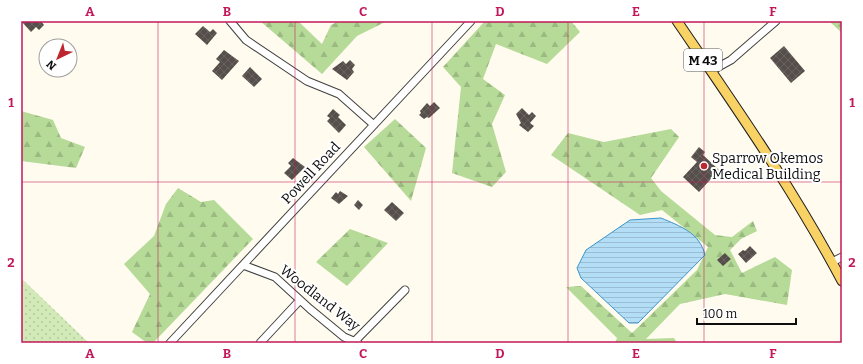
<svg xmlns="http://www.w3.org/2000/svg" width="863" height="364" viewBox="0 0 863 364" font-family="Bitter,serif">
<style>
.green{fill:url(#green-dots)}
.forest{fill:url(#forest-firs)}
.water{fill:url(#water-rules);stroke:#3a94cd}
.building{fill:url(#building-cross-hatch)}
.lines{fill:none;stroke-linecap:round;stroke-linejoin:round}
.minor-casing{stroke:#404040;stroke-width:9}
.major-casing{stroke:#1e1e1e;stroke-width:11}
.minor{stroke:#fff;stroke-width:7}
.major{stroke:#f8d265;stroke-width:9}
.grid{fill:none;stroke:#c2185b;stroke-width:1;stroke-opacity:0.55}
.poi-dot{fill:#bd262f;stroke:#fff;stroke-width:1.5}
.labels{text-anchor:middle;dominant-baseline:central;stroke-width:4;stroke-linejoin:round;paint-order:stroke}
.shield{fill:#fff;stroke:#565656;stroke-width:1}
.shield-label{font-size:13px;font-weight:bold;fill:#0d0d0d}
.poi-label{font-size:14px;fill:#0d0d0d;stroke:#fff;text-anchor:start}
.street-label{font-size:14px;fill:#0d0d0d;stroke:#fff}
.neatline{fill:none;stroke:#c2185b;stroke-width:1.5}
.grid-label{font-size:13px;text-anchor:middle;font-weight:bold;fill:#c2185b}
</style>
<defs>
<pattern id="green-dots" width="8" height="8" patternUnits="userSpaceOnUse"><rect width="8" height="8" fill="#d2e9b8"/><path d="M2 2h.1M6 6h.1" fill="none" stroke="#b3c79d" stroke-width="1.8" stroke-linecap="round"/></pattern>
<pattern id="forest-firs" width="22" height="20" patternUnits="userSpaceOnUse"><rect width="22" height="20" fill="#b6da97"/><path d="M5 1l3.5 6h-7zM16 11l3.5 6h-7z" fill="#9bba81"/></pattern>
<pattern id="water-rules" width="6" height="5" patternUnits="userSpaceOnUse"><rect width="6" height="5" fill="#b3def6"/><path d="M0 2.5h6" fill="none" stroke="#99bdd2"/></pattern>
<pattern id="building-cross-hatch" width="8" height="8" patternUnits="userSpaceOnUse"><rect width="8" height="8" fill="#564e4a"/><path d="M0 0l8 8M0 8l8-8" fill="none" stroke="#696360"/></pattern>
</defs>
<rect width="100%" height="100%" fill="#fffbee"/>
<path class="green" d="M21 278 89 343H21Z"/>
<path class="forest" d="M260 21H298L322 44 331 25 339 21 385 22 357 36 322 74Z
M485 21H571L580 32 547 64 496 44 483 79 505 95 492 124 506 172 492 187 452 173 461 87 443 67Z
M829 21H842V33Z
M21 111 53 120 61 138 85 147 76 168 21 161Z
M395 119 426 148 411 201 364 147Z
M671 129 679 137 651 178 661 191 715 235 732 237 753 221 757 231 741 239 730 250 742 273 775 257 792 270 787 305 725 294 680 304 646 339 674 338 677 343H615L617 338 566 287 581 286 632 333 697 270 708 247 662 210 640 215 551 155 568 133 604 142Z
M178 188 201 202 214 200 253 239 153 343H147L132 332 150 294 124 264 154 236 166 204Z
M350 229 388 243 347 286 316 262Z"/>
<path class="water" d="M661 218C680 226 700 233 705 255L638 323H629L581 278 577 268 586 250 630 220Z"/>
<path class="building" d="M21 21H41L44 25 39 30 36 27 31 32Z
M203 26 210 32 213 29 217 33 207 45 195 34Z
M784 46 805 71 791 83 770 58Z
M224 50 239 61 222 80 212 71 220 62 216 59Z
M350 60 355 65 352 69 354 72 347 80 332 69 343 61 346 64Z
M250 67 262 79 254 87 242 76Z
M434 102 440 108 429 118 427 117 424 119 419 115 421 113 420 111 427 103 430 106Z
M522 108 529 115 532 112 536 116 530 123 534 126 528 132 519 125 521 123 516 114Z
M333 109 340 115 338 117 346 125 339 133 327 121 330 118 327 116Z
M699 147 705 152 703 155 719 170 699 192 683 177 697 162 691 157Z
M293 158 305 167 292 180 284 173 291 166 288 163Z
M340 191 348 196 339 204 331 198 336 192 338 194Z
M358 200 363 205 359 210 354 205Z
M392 202 404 213 396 221 384 210Z
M750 246 757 253 746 263 738 254 743 250 745 251Z
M725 253 731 259 723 266 717 260Z"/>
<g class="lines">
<g class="minor-casing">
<path id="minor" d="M230 21 246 40 307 81 339 94 374 125
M711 71 731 60 776 21
M832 262 842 257
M243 265 275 277 310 309 344 337 358 343
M170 343 471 21
M260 343 300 300
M353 343 405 290"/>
</g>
<g class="major-casing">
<path id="major" d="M677 21C735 106 794 190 842 281"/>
</g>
<use href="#minor" class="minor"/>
<use href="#major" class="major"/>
</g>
<path class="grid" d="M158 21V343M295 21V343M432 21V343M568 21V343M704 21V343M21 182H842"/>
<circle class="poi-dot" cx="704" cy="166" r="4"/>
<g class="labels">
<rect class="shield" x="684" y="49" width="38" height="22" rx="3"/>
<g class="shield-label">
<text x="703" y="60">M 43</text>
</g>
<g class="poi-label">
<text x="712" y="158">Sparrow Okemos<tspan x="712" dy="16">Medical Building</tspan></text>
</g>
<g class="street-label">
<text transform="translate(311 173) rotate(-47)">Powell Road</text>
<text transform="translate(320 298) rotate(38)">Woodland Way</text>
</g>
</g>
<rect width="863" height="364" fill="none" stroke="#ffffff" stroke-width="44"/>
<g transform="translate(58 58) rotate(223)"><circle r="19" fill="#ffffff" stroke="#9e9e9e"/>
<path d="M0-3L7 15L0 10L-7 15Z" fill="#bd262f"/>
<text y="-6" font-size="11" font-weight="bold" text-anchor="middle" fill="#0d0d0d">N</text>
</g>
<path d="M697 318v6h99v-6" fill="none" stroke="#0d0d0d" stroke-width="2"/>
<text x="703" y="318" font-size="12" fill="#0d0d0d" stroke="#ffffff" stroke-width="3" paint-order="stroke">100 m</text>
<rect x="22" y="22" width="819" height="320" class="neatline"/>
<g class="grid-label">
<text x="90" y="16">A</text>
<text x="227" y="16">B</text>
<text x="363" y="16">C</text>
<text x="500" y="16">D</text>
<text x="636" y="16">E</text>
<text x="773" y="16">F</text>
<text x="11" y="107">1</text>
<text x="852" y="107">1</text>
<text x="11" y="267">2</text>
<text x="852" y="267">2</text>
<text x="90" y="358">A</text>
<text x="227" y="358">B</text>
<text x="363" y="358">C</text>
<text x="500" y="358">D</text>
<text x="636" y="358">E</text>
<text x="773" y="358">F</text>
</g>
</svg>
